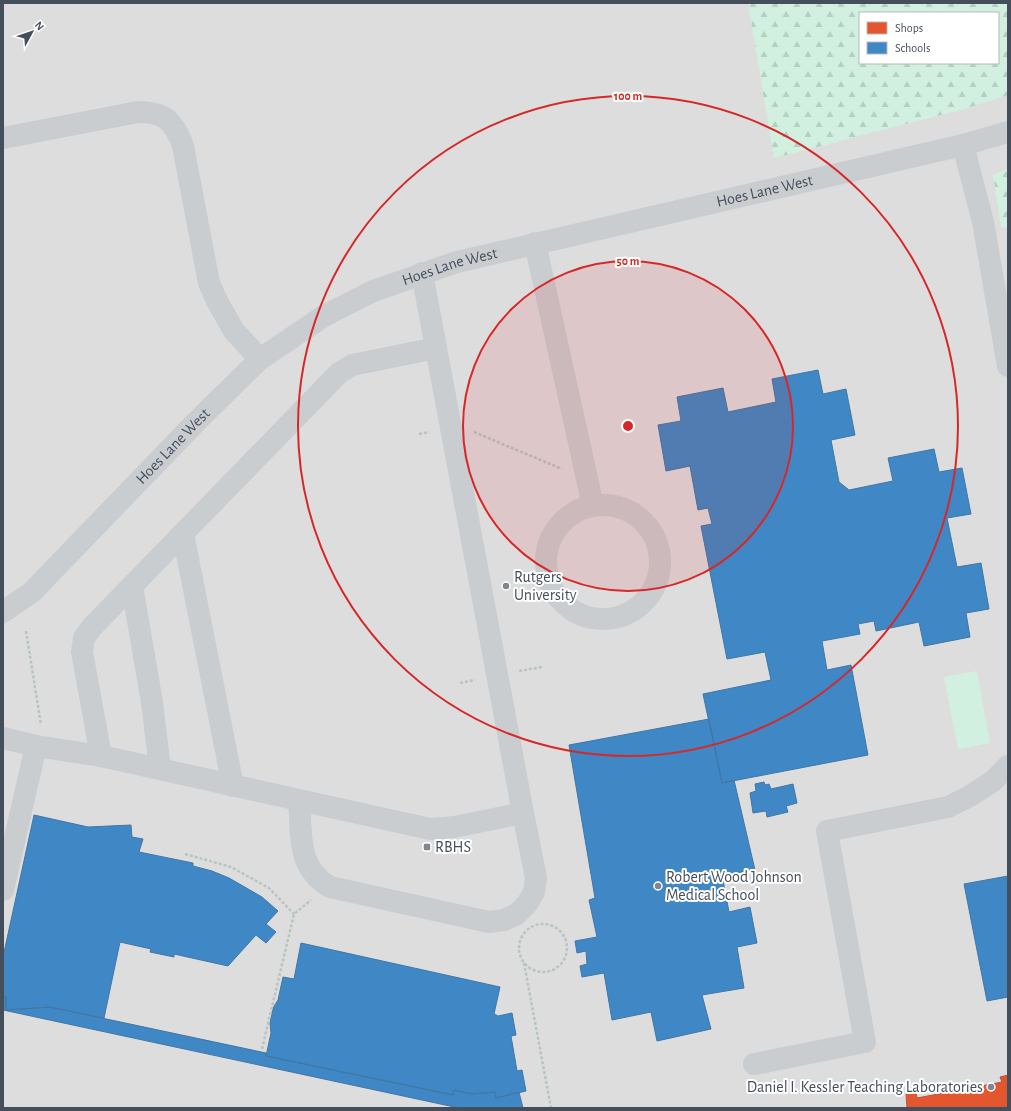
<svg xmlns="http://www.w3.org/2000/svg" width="1011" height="1111" viewBox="0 0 1011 1111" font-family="'Alegreya Sans',sans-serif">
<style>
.education{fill:#deddde;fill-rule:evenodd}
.forest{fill:url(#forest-firs);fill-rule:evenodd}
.green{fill:#d1f0df}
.shops{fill:#e4572e;stroke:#b4553c}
.schools{fill:#3f88c5;stroke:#4177a6}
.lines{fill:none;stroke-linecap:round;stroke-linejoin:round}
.path{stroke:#b7c4c1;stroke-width:2.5;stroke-dasharray:3 2;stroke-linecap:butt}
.minor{stroke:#cacdd0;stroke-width:22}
.ring{fill:none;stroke:#d62828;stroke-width:2}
.poi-dot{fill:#80878f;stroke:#fff;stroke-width:1.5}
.labels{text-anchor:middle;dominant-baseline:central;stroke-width:4;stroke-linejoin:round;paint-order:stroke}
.street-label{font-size:16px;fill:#454f5c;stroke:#fff}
.poi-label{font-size:16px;fill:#454f5c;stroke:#fff;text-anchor:start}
.centre{fill:#d62828;stroke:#fff;stroke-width:2}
.ring-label{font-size:12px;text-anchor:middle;font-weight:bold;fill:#d62828;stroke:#fff;stroke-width:4;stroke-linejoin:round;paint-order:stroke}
</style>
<defs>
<pattern id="forest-firs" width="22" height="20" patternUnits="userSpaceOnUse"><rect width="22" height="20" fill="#d1f0df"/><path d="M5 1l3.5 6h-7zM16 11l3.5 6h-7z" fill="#b5d0c2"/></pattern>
</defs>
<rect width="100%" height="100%" fill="#efeeee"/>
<path class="education" d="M3 3H1008V1108H3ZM860 13H998V63H860Z"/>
<path class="forest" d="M748 3H1008V95L964 109 774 158ZM860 13H998V63H860Z
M1008 169V228L1001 227 993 175Z"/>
<path class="green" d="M977 671 990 743 958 749 944 677Z"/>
<path class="shops" d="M1008 1075V1108H907L906 1094 916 1092 917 1098 1002 1082 1000 1077Z"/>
<path class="schools" d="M818 370 823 394 846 389 855 435 831 440 839 482 849 490 893 481 888 458 934 449 939 472 962 468 971 514 947 518 957 567 981 563 989 609 966 613 970 637 924 646 919 622 876 631 874 621 858 624 860 634 822 641 827 670 851 665 868 755 722 783 703 694 771 680 765 652 727 659 701 526 712 524 708 508 698 510 690 466 666 471 658 425 681 421 677 397 723 388 728 412 776 402 772 379Z
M709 719 722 783 734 780 755 870 722 875 729 912 750 907 757 943 737 947 744 988 702 995 711 1029 657 1041 651 1012 612 1020 604 973 582 977 580 966 587 964 586 951 577 953 575 941 597 937 589 900 595 898 569 745Z
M764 782 765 785 769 784 771 789 793 784 797 803 786 806 788 812 767 817 766 811 753 813 750 793 756 791 755 784Z
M34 815 88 827 131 825 132 837 143 839 139 852 193 863V866L212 871 229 878 262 897 278 911 266 924 276 932 266 943 256 935 228 966 174 954V957L150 952 151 949 120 942 104 1018 50 1007 6 1010V997L3 996V957Z
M1008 876V997L987 1001 964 884Z
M301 943 500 987 494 1014 498 1016 512 1013 516 1035 511 1036 517 1071 522 1070 526 1091 496 1098 495 1092 472 1094 454 1090 453 1095 266 1056 271 1033 270 1023 273 1008 278 1000 283 977 294 979Z
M3 996 6 997V1010L50 1007 266 1053V1056L453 1095 454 1090 472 1094 495 1092 496 1098 519 1092 523 1108H459L3 1010Z"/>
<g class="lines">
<path class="path" d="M474 432 562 469
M419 434 429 432
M26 631 41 725
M519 671 542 667
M460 683 475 680
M185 854 231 867 269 888 294 914
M519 948a24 24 0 1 1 48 0a24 24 0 1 1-48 0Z
M524 963 551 1108
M262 1049 294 914 311 900"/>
<g class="minor">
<path d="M3 138 138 112C165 112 174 121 183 146L209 283 217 301 234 331 260 359"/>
<path d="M963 145 983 222 1008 366"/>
<path d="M535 243 593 506"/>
<circle cx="603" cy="562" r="57"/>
<path d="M183 534 233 786"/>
<path d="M132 586 152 702 160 769"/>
<path id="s1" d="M3 612 32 592 196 422 260 359 324 316 373 291 457 262 963 145 1008 132"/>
<path d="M3 738 36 746 101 756 430 829 454 827 523 813 422 273"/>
<path d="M101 756 82 652 84 638 92 627 339 373 352 365 436 348"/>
<path d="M299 800C302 835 296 867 330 887L489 922 504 920 517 914 527 904 534 892 536 878 523 813"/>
<path d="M3 890 36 746"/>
<path d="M754 1064 865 1042 827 831 948 807 970 796 993 781 1008 766"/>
</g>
</g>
<circle cx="628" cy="426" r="165" fill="#d62828" fill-opacity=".12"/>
<g class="ring">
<circle cx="628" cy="426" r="165"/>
<circle cx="628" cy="426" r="330"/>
</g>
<g class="poi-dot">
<circle cx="506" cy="586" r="4"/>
<rect x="423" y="843" width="8" height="8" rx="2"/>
<circle cx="658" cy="886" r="4"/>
<circle cx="991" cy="1087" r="4"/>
</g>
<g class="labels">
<g class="street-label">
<text stroke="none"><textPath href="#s1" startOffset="898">Hoes Lane West</textPath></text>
<text stroke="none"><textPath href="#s1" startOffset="574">Hoes Lane West</textPath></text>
<text stroke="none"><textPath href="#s1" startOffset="238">Hoes Lane West</textPath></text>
</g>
<g class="poi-label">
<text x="514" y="577">Rutgers<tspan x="514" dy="18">University</tspan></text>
<text x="435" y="847">RBHS</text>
<text x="666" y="877">Robert Wood Johnson<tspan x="666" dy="18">Medical School</tspan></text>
<text x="983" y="1087" text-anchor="end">Daniel I. Kessler Teaching Laboratories</text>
</g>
</g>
<circle cx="628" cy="426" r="6" class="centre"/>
<g class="ring-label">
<text x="628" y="100">100 m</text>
<text x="628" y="265">50 m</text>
</g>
<rect width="1011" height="1111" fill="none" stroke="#454f5c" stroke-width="8"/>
<rect x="859" y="12" width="140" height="52" fill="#ffffff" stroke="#b5b9be"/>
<rect x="867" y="22" width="20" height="12" fill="#e4572e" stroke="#b5b9be"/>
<text x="895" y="32" font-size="12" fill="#454f5c">Shops</text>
<rect x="867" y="42" width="20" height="12" fill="#3f88c5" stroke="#b5b9be"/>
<text x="895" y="52" font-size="12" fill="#454f5c">Schools</text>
<g transform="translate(32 32) rotate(50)" stroke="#ffffff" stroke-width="3" paint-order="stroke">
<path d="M0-3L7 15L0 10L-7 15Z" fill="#454f5c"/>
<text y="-6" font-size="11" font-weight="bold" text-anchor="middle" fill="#454f5c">N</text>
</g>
</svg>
